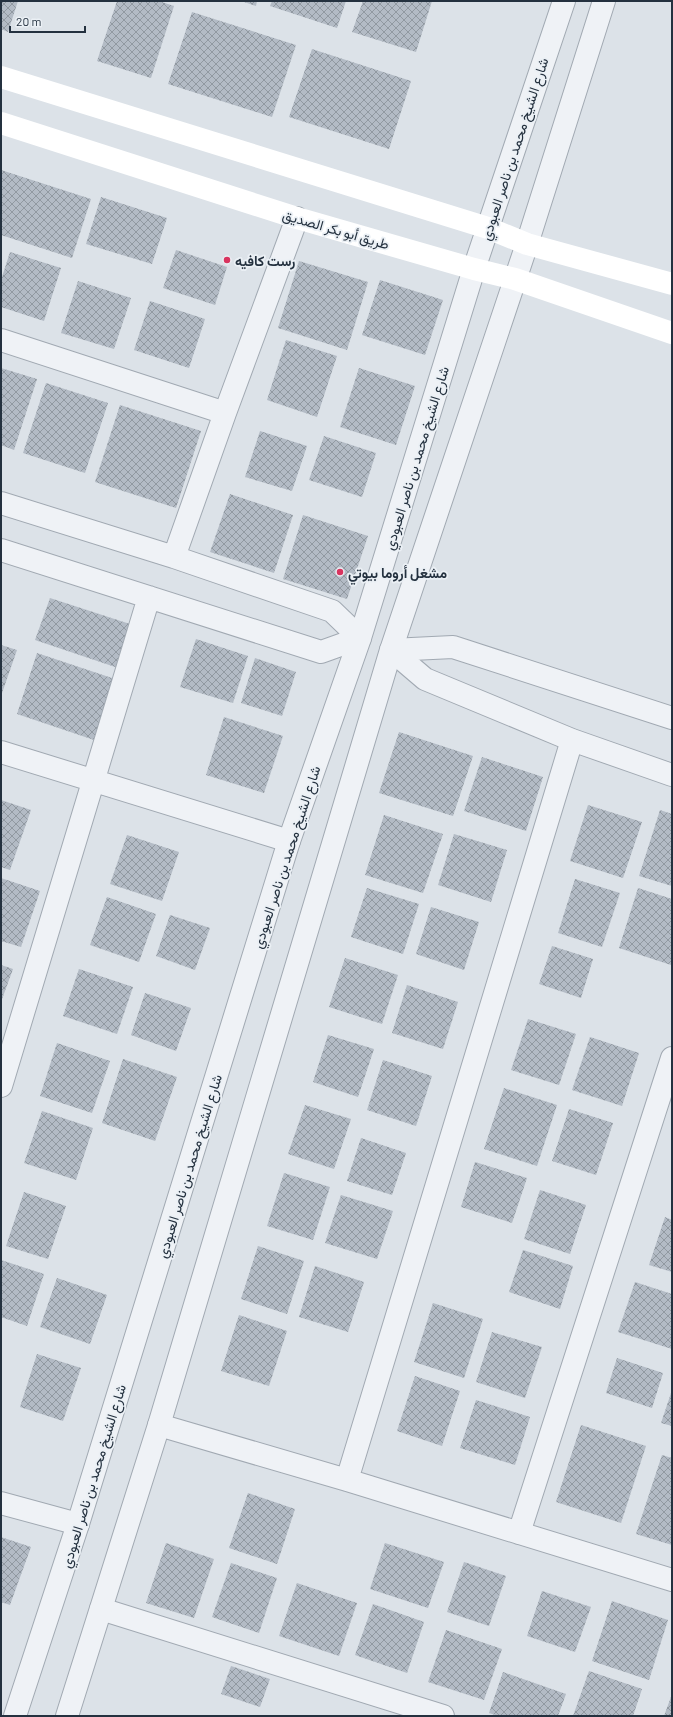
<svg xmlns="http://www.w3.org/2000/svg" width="673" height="1717" viewBox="0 0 673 1717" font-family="Barlow,Vazirmatn,sans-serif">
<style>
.building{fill:url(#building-cross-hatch)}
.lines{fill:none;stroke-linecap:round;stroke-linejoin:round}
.minor-casing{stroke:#a1a9b2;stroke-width:24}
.tertiary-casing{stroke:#a1a9b2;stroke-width:24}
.minor{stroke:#eff2f6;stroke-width:22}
.tertiary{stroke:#eff2f6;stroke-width:22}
.secondary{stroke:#fff;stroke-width:22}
.poi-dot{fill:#d9345f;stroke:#ebf0f5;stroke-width:1.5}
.labels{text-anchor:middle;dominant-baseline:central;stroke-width:3.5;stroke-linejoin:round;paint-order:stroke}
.street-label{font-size:14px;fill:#24313f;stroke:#ebf0f5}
.poi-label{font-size:14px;font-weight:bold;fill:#24313f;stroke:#ebf0f5;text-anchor:start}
</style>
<defs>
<pattern id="building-cross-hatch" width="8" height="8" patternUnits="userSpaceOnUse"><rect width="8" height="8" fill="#b3bbc5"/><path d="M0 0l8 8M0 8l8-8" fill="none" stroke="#9199a1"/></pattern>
</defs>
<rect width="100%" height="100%" fill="#dce2e8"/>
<path class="building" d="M1 1H18L8 32 1 29Z
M117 1H159L174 6 151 78 97 61Z
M241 1H257L256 6Z
M272 1H346L337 28 270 6Z
M363 1H432L416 52 352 32Z
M192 12 296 45 272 117 168 84Z
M312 49 411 81 389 149 289 117Z
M1 170 91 199 72 258 1 235Z
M101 197 167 218 152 264 86 244Z
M176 250 227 267 215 305 163 288Z
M10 252 61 268 44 321 1 307V280Z
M299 261 368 282 347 350 278 328Z
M380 280 443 300 425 355 362 335Z
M78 281 131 298 114 349 61 333Z
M150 301 205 319 189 368 134 350Z
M286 340 337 356 317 417 267 400Z
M1 368 37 379 14 450 1 445Z
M359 368 415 386 396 445 340 427Z
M46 383 108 403 85 473 23 453Z
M120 405 201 431 176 508 95 482Z
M260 431 307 446 292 491 245 477Z
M324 436 376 453 362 497 309 480Z
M230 494 293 515 274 573 210 552Z
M303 515 368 536 347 599 283 579Z
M50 598 133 625 118 668 35 640Z
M196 639 248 656 233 703 180 687Z
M1 645 17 650 1 696Z
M37 653 115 679 94 740 17 714Z
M255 658 296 672 282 716 241 703Z
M224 717 283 736 264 793 206 775Z
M399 732 473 756 453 816 379 793Z
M482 757 543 777 526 831 464 811Z
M1 800 31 810 10 870 1 867Z
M588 805 642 822 623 878 570 861Z
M660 810 672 814V886L639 876Z
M384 815 443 834 423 893 365 875Z
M454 834 507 850 491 902 438 885Z
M127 835 179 852 162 901 110 884Z
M1 878 40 891 21 947 1 941Z
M575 879 620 893 602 947 558 933Z
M367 888 419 904 403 954 351 937Z
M638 888 672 899 671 965 619 948Z
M107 897 156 914 139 962 90 945Z
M431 907 479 922 464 970 416 954Z
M170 915 210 928 195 970 156 956Z
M552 946 593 959 581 998 539 984Z
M345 958 398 975 382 1024 329 1007Z
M1 965 13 969 1 1002Z
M79 969 133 987 117 1034 63 1016Z
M407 985 458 1002 443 1049 392 1033Z
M145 993 191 1008 176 1051 131 1035Z
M528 1019 576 1034 559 1085 511 1070Z
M328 1035 374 1049 358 1097 313 1082Z
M590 1037 639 1053 622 1106 572 1090Z
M57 1043 110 1061 92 1113 40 1096Z
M123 1059 177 1077 155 1141 102 1123Z
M383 1060 432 1076 416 1126 367 1110Z
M504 1088 557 1105 537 1166 484 1149Z
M305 1105 351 1119 334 1169 288 1154Z
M569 1109 613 1123 596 1175 552 1161Z
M42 1111 93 1128 76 1180 24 1163Z
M361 1138 406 1153 392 1195 347 1181Z
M475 1162 527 1178 512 1223 461 1207Z
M284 1173 330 1187 313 1240 267 1226Z
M540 1190 586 1205 570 1254 524 1239Z
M24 1192 66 1206 48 1259 6 1246Z
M341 1195 393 1211 377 1259 325 1243Z
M665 1217 672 1220V1272L649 1265Z
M258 1246 304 1261 287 1314 241 1299Z
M523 1250 573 1266 560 1309 509 1292Z
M1 1260 44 1274 27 1326 1 1317Z
M315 1266 364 1282 348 1332 299 1317Z
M57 1278 107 1295 90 1344 40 1327Z
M635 1282 672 1294V1349L618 1332Z
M433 1303 483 1319 464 1378 414 1362Z
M239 1315 287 1331 269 1386 221 1371Z
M492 1332 542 1347 525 1398 476 1382Z
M37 1354 81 1368 63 1421 20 1407Z
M617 1358 663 1373 652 1408 606 1393Z
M415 1376 460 1391 442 1446 397 1431Z
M672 1390V1426L661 1423Z
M476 1400 530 1417 515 1465 460 1448Z
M581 1425 646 1446 621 1523 556 1502Z
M662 1455 672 1458V1545L636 1534Z
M248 1493 295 1509 277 1564 229 1548Z
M1 1537 31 1547 10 1605 1 1602Z
M166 1543 214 1559 194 1618 146 1603Z
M385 1543 444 1562 428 1608 370 1589Z
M464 1562 506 1576 489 1626 447 1612Z
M231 1563 277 1578 259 1633 212 1617Z
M297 1583 357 1603 339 1656 279 1636Z
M542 1591 591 1607 575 1652 527 1636Z
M612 1601 668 1620 649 1680 592 1661Z
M373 1604 424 1622 407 1673 355 1655Z
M446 1630 502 1649 484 1700 428 1682Z
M231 1666 270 1679 260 1707 221 1694Z
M589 1671 642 1689 633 1716H573Z
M503 1672 566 1694 558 1716H498L489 1713Z
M672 1694V1716H664Z"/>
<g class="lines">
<g class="minor-casing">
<path id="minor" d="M1 340 225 413
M1 503 174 557 332 611 360 638 321 652 1 550
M174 557 225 413 297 218
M391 650 425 679 572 740 672 775
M391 650 453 647 672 718
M1 752 289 841
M1 1086 149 597
M159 1425 347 1480 672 1580
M347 1480 572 740
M1 1503 78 1524
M519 1533 672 1058
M101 1609 443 1716"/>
</g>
<g class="tertiary-casing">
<path id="tertiary" d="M15 1716 78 1524 289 841 360 638 474 269 564 1
M67 1716 159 1425 391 650 527 244 604 1"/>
</g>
<use href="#minor" class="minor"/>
<use href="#tertiary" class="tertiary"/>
<path class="secondary" d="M1 77 488 228 527 244 672 284
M1 123 297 218 474 269 515 279 672 333"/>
</g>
<g class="poi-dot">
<circle cx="227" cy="260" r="4"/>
<circle cx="340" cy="572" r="4"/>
</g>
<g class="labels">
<g class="street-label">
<text transform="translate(514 149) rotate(-72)">شارع الشيخ محمد بن ناصر العبودي</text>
<text transform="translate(336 229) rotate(16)">طريق أبو بكر الصديق</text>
<text transform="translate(416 458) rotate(-73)">شارع الشيخ محمد بن ناصر العبودي</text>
<text transform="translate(286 857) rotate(-72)">شارع الشيخ محمد بن ناصر العبودي</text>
<text transform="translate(189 1166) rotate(-73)">شارع الشيخ محمد بن ناصر العبودي</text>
<text transform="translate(93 1476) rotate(-73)">شارع الشيخ محمد بن ناصر العبودي</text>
</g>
<g class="poi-label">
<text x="235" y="260">رست كافيه</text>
<text x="348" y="572">مشغل أروما بيوتي</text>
</g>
</g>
<rect width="673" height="1717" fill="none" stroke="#24313f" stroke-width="4"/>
<path d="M10 26v6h75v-6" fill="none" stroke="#24313f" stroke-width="2"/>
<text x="16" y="26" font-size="12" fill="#24313f" stroke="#ebf0f5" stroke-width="3" paint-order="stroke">20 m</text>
</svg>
